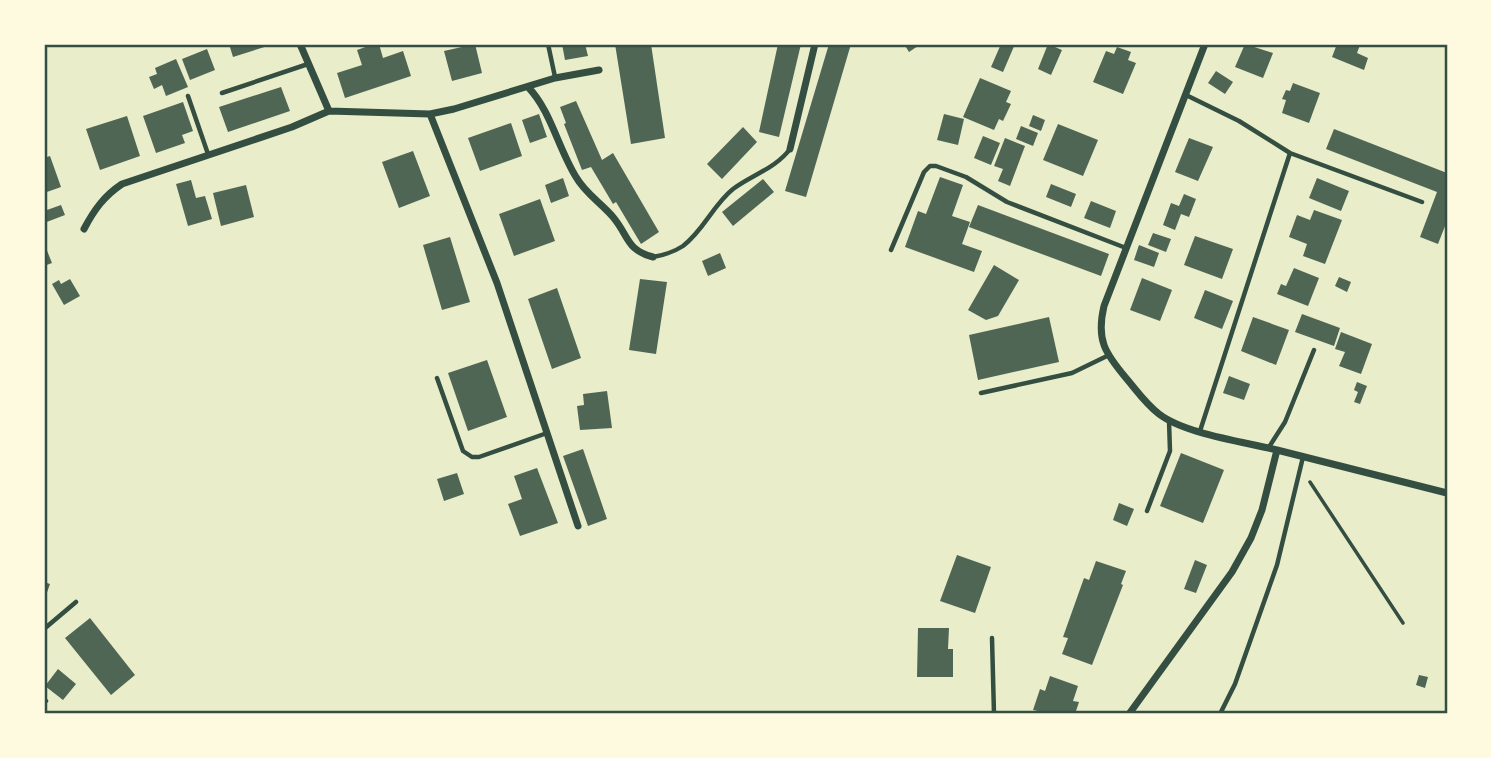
<svg xmlns="http://www.w3.org/2000/svg" width="1491" height="758" viewBox="0 0 1491 758" font-family="Roboto,sans-serif">
<style>
.building{fill:#4f6655}
.lines{fill:none;stroke-linecap:round;stroke-linejoin:round}
.path{stroke:#344e41;stroke-width:3.5}
.service{stroke:#344e41;stroke-width:4.5}
.minor{stroke:#344e41;stroke-width:7}
.neatline{fill:none;stroke:#344e41;stroke-width:2.5}
</style>
<rect width="100%" height="100%" fill="#e9edc9"/>
<path class="building" d="M229 44H274L233 57Z
M374 44H379L383 58 403 51 411 76 345 98 337 73 362 65 357 50Z
M475 44 482 73 452 81 444 51Z
M562 44H585L588 56 565 60Z
M615 44H651L665 138 631 144Z
M778 44H801L779 137 759 132Z
M829 44H851L806 197 785 191Z
M904 44H921L909 52Z
M1001 44H1015L1003 72 991 67Z
M1048 44 1062 50 1051 75 1038 69Z
M1245 44 1273 53 1263 78 1235 67Z
M1337 44 1360 45 1357 53 1368 58 1364 70 1332 57Z
M1117 47 1131 52 1128 60 1136 63 1123 94 1093 82 1106 51 1114 54Z
M207 49 215 70 190 80 182 59Z
M176 59 188 87 166 96 162 85 154 89 149 77 157 74 155 68Z
M1216 71 1233 82 1225 94 1208 83Z
M980 78 1011 91 1006 102 1011 104 1003 121 999 119 994 130 963 117Z
M1293 83 1320 93 1309 123 1282 113 1286 100 1282 99 1286 90 1290 91Z
M281 87 290 111 228 132 219 107Z
M576 101 602 160 613 153 659 232 641 244 616 202 613 204 591 167 582 170 564 124 566 123 560 107Z
M183 102 193 131 182 135 185 143 156 153 143 116Z
M539 114 547 137 530 143 522 120Z
M944 114 964 119 958 145 937 140Z
M1033 115 1045 120 1041 131 1029 126Z
M127 116 140 156 100 170 86 129Z
M511 123 522 156 480 171 468 138Z
M1058 124 1098 140 1083 176 1043 160Z
M1021 126 1038 133 1033 146 1016 139Z
M743 127 757 142 722 179 707 164Z
M1334 129 1447 173V221L1438 244 1420 237 1437 192 1326 149Z
M983 136 1000 143 991 165 974 158Z
M1005 138 1025 146 1010 186 998 181 1003 169 994 166Z
M1189 138 1213 147 1198 181 1175 172Z
M413 151 430 196 399 208 382 162Z
M50 156 61 187 44 193V158Z
M940 177 963 185 952 216 970 222 962 244 982 251 974 272 905 247 918 211 926 214Z
M563 178 569 196 551 203 545 185Z
M1317 178 1349 191 1341 211 1309 198Z
M763 179 774 192 733 226 722 212Z
M191 180 196 198 205 196 212 219 188 226 176 184Z
M1051 184 1076 194 1071 207 1046 197Z
M246 185 254 217 221 226 213 193Z
M1184 194 1196 199 1189 217 1181 214 1175 230 1163 225 1171 203 1179 206Z
M540 199 555 241 514 256 499 214Z
M1091 201 1116 211 1110 228 1084 218Z
M61 205 65 215 44 223V211Z
M978 205 1109 254 1101 276 969 227Z
M1314 210 1342 220 1325 264 1303 256 1307 244 1289 237 1297 215 1310 220Z
M1153 233 1171 239 1166 252 1148 245Z
M1195 236 1233 249 1222 279 1184 265Z
M450 237 470 302 442 310 423 245Z
M44 243 52 263 44 266Z
M1139 245 1159 253 1154 267 1134 260Z
M720 253 726 268 708 276 702 261Z
M994 265 1019 280 998 316 986 320 968 310Z
M1294 268 1319 278 1308 306 1277 294 1281 284 1286 286Z
M1339 277 1351 282 1347 292 1335 286Z
M1142 278 1172 290 1160 321 1130 310Z
M70 279 80 296 64 305 52 284 59 280 61 284Z
M640 279 667 282 656 354 629 350Z
M557 288 581 358 552 369 528 299Z
M1205 290 1233 301 1222 329 1194 318Z
M1302 314 1340 328 1334 346 1295 332Z
M1049 317 1059 362 978 380 969 335Z
M1253 317 1289 330 1276 365 1241 351Z
M1341 332 1372 344 1361 374 1339 366 1345 352 1335 349Z
M487 360 507 417 468 431 448 373Z
M1229 376 1250 384 1244 400 1223 393Z
M1357 382 1367 386 1360 404 1354 402 1358 392 1354 390Z
M607 391 612 428 580 430 577 406 584 405 583 394Z
M583 449 607 519 588 526 563 456Z
M1181 453 1224 470 1203 523 1160 506Z
M537 468 558 523 520 536 508 504 522 499 514 476Z
M457 473 464 494 444 501 437 479Z
M1119 503 1134 509 1127 526 1113 520Z
M957 555 991 567 975 613 940 601Z
M1195 560 1207 565 1196 593 1184 589Z
M1096 561 1126 571 1121 584 1123 585 1092 665 1062 654 1068 638 1063 637 1084 578 1089 580Z
M44 582 50 584 44 601Z
M90 618 135 675 111 695 65 638Z
M918 628H949L948 649H953V677H917Z
M58 669 76 684 63 700 45 686Z
M1419 675 1428 677 1425 688 1416 685Z
M1050 676 1078 686 1073 701 1079 702 1075 714H1037L1038 711 1033 710 1040 689 1045 691Z"/>
<g class="lines">
<path class="path" d="M1310 482 1403 623"/>
<path class="service" d="M548 44 555 77
M222 93 308 64
M1186 95 1239 121 1290 153 1422 202
M188 96 208 154
M891 250 924 172 930 166H936L966 177 1007 202 1126 248
M653 257C664 255 674 252 683 246 704 230 713 205 733 189 752 175 776 168 790 149
M437 378 463 451 472 457H479L547 433
M981 393 1072 373 1107 356
M1200 431 1290 153
M1269 447 1285 422 1314 350
M1147 511 1170 451 1169 421
M44 629 76 602
M992 638 994 714
M44 699 46 701
M1220 714 1235 684 1277 565 1303 457"/>
<path class="minor" d="M300 44 329 111 430 114 497 283 578 526
M1205 44 1104 306C1096 340 1105 353 1126 378 1137 391 1146 404 1159 414 1185 434 1245 442 1277 450
M528 87C551 111 558 148 576 177 585 193 601 203 613 217 629 236 626 250 653 257
M430 114 454 109 555 78 599 70
M790 149 815 44
M84 229C94 210 104 196 122 184L292 127 329 111
M1129 714 1232 572 1251 538 1262 510 1277 450 1447 493"/>
</g>
<rect width="1491" height="758" fill="none" stroke="#fefae0" stroke-width="91"/>
<rect x="46" y="46" width="1400" height="666" class="neatline"/>
</svg>
